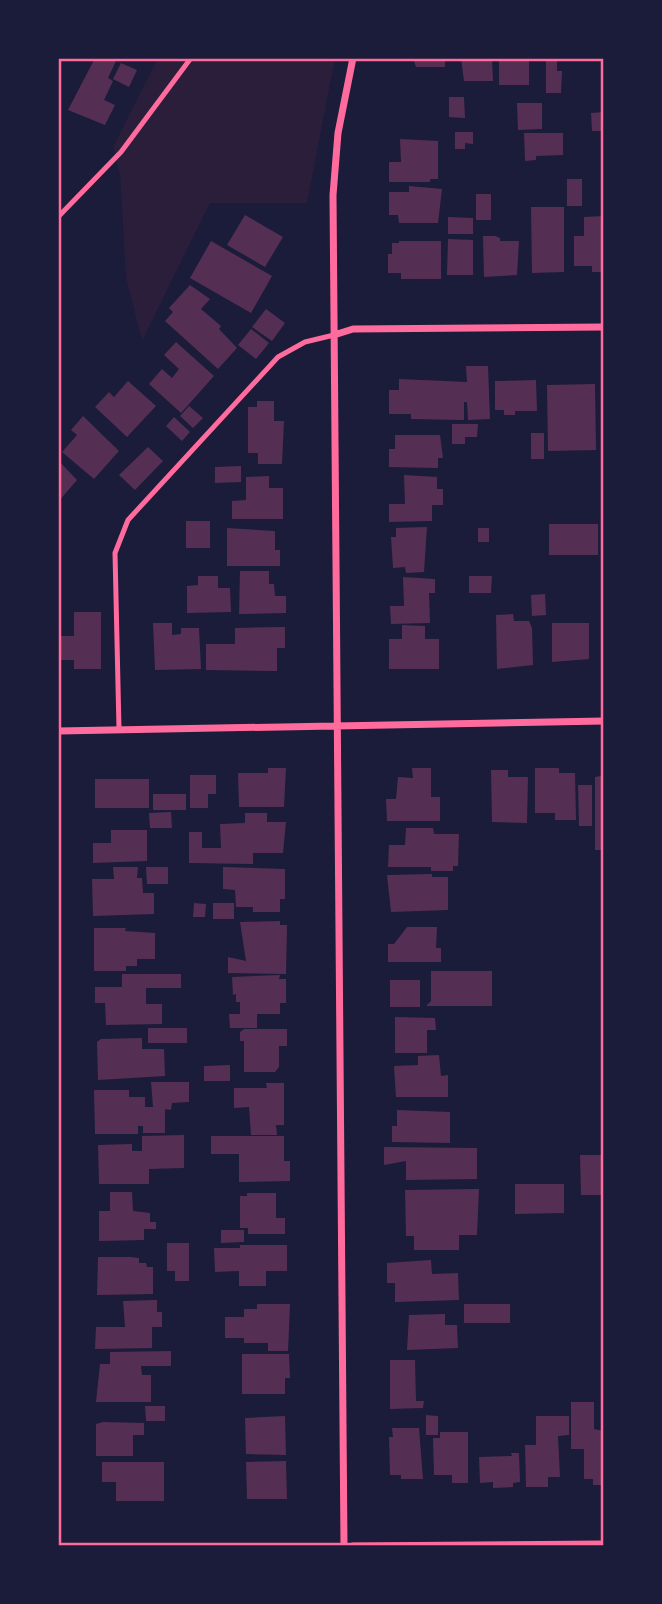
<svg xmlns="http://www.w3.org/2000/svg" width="662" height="1604" viewBox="0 0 662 1604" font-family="'DM Sans',sans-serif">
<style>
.green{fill:#2a1e3b}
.building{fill:#542f53}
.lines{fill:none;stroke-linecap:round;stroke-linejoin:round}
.service{stroke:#ff6b9d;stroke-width:5}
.minor{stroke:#ff6b9d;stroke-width:7}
.neatline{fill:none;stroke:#ff6b9d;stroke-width:2.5}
</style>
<rect width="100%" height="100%" fill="#1b1b3a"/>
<path class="green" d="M158 58H335L307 203H210L142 341 126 277 120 175 113 147Z"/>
<path class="building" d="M95 58 116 61 108 78 113 81 104 100 115 105 105 125 68 110Z
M413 58H445V67H416Z
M461 58H492L493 81H464Z
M499 58H529V85H499Z
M546 59H557V71H562L561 93H546Z
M121 63 137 70 129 87 113 79Z
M449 97H464L465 118 449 117Z
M517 103H542V129L518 130Z
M604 112V131H592L591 113Z
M455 132H473V144L465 143V149H455Z
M524 133H563V155L536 156V160L525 161Z
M400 139 438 141V179H430V182H389V162H401Z
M567 179H582V206H567Z
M409 186 442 189 438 223H399L398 215H389V192H409Z
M476 194H491V220H476Z
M531 207H564V272L532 273Z
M245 215 283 237 265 267 227 245Z
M604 216V272H592V266H574V236H584V217Z
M448 217 473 218V234H448Z
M483 236H495L500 238V241H519L517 275 484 277Z
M448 239 473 240V275H447Z
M211 241 272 276 251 313 190 278Z
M399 241H441V279H401V273H388V254H392V243H399Z
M190 285 210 299 201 309 221 326 219 329 237 348 218 369 165 321 173 312 169 308Z
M266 309 285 323 272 341 252 327Z
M251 329 269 343 256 359 238 345Z
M176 342 214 376 181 413 149 384 162 369 172 378 179 369 164 355Z
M466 366H488L490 419 468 420 467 402H464V420L411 419V414H389V390H399V379L467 382Z
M536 380 537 411H515V415H504V410H495V381Z
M128 381 156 406 127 437 95 407 109 392 114 397Z
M595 384 596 450 548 451 547 385Z
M601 388H604V435H602Z
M257 401H274V421H284L282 464H258V453H248V407H257Z
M189 406 203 418 193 428 180 416Z
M83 416 119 451 94 479 62 452 77 435 71 430Z
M174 417 190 432 182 441 166 426Z
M452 424H478L477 437H465V444H452Z
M531 433H544V459H531Z
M395 435H440L443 458H438V468L389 467V449H395Z
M148 447 163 461 135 490 119 475Z
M58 460 77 480 58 502Z
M241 466V482L215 483V467Z
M404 475 437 477V489H443V505H432V521L389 522V504H405Z
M269 476V488H283V519H232V501L246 500V477Z
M186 521H210V548H186Z
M549 524H598V555H549Z
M427 527 424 572 406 573 405 567 393 568 391 537H396V528Z
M227 528 275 531V550H280V566H227Z
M478 528H489V542H478Z
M240 571H269V584H274L275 596H286V613L239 614Z
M198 576H218V588H230L231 612 187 613V586L198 585Z
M469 576H492L491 593H469Z
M403 577 435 579V593H429L430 623 391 624 390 606H404Z
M545 594 546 615 532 616 531 595Z
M74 612H101V669H74V660H58V636H74Z
M513 614 514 621H529L532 628 533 665 497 669 496 615Z
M153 623H172V635L181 634V628H199L201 669 155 670Z
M552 623H589V659L552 662Z
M402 625 425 626V639H439V669H389V639H402Z
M285 627V648H277V671L206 670V644H235V628Z
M268 768H286L284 807H239L238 773H268Z
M412 768H431V797H440V821H387L386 799H396L398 777 413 778Z
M535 768H559V773H575L576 820H555V813H535Z
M491 770H508V777H528L527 823 492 822Z
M190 775H216V794H208V808H190Z
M601 776H604V850H595V777Z
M95 779H149V808H95Z
M578 785H592V826H579Z
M153 794H186V810H153Z
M171 812 172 828H150L149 813Z
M245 813H267V822H286L283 853H253V864L189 863V832H202V848H221L220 824 245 823Z
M406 828H433L434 834H459L458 866H453V871H431V867H388L389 845H405Z
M111 830H147V861L93 863V843H111Z
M113 867H138L137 878H142L143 893H154V914L93 916 92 879H114Z
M146 867H168V884H147Z
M223 867 285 869V899H280V912H253V907H236L235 890 223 889Z
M432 874V877H448V910L391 912 387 875Z
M194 903 206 904 205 917H193Z
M213 903H234V919H213Z
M280 921V925H287L286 974 228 973V957L246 961 240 922Z
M407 927H437L436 948H441V962H388V944H394Z
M94 928H126L125 931 155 933V959H137V966H126V971H94Z
M431 971H492V1006H426L431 1001Z
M122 974H181V988H146V1004H162V1024L106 1025 105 1003H95V987H122Z
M280 975 279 979H286V1003H280V1014H257V1028H230L229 1014H240V1002H236V994L233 995 232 977Z
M390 980H420V1007H390Z
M395 1017 435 1018 436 1030H427V1053H395Z
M148 1028H187V1043H148Z
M244 1029H287V1046H279V1067L275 1072H244V1041H240V1032Z
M142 1038V1049H164L165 1076 98 1080 97 1042 101 1039Z
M439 1055 441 1076 448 1075V1097H396L394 1066 418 1065V1056Z
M230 1065V1081H204V1066Z
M151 1082H189V1102L172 1103 171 1110 165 1109V1133H143V1126H138V1134H95L94 1090H129V1097H145V1107H153Z
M266 1083H284V1125H276L277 1135H251L249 1107 234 1108V1088H267Z
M397 1110 450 1112V1143L392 1142V1126H397Z
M184 1135V1168L149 1169V1184H99L98 1145 132 1144V1151H142V1136Z
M211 1136H284V1161H290V1181L239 1182V1154H211Z
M384 1147 477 1148V1179L406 1180V1161L384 1165Z
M580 1155H604V1195H581Z
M515 1184H564V1213L515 1214Z
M479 1189 477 1235H459V1250H414V1236H406L405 1190Z
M110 1192H132L133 1211 150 1213V1222H156V1229H144V1240L99 1241V1211H110Z
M247 1193H276V1218H285V1234H248V1228H240V1196H247Z
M221 1230H244V1242L221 1243Z
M167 1243H189V1281H175V1271H167Z
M240 1245H287V1271H266V1286H239V1271L215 1272 214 1248H240Z
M98 1257H131L139 1258V1263H146L147 1267H153V1294L97 1295Z
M431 1260 432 1274 458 1273 459 1300 395 1302V1283H387V1263Z
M157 1300V1312H162V1327H152V1348L95 1349 96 1327H125L123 1301Z
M257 1304H290L288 1351H268V1343H244V1338H225V1317H244V1309H257Z
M464 1304H510V1323H464Z
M445 1314V1325H457L458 1348 407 1350 409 1315Z
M171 1351V1366H141L142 1375H151V1402H96L100 1364H110V1352Z
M242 1354H289L290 1378H285V1394H242Z
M390 1360H415L416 1401H424L423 1408 390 1409Z
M571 1402H594V1429L604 1431V1485H593V1479H584V1449H571Z
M145 1406H165V1421H146Z
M426 1415 438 1416V1435H426Z
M285 1416 286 1455 246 1454 245 1418Z
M536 1416H569V1435L558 1436 560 1477H548V1487H526L525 1445H536Z
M103 1422 144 1423V1435H133V1456H96V1424Z
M392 1428H419L423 1479H401V1475H390L389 1437H393Z
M440 1432H468V1483H452V1475H434L433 1438H440Z
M511 1453H519L520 1482 513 1483V1487L493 1488V1482L480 1483 479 1457 512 1456Z
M286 1461 287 1499H247L246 1462Z
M102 1462H164V1501H116V1482H102Z"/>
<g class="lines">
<path class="service" d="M58 217 121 152 191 58
M119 729 115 553 128 520 278 357 305 342 334 335"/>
<path class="minor" d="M334 335 353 329 604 327
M58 731 604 721
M344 1546 333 195 338 133 353 58
M353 1546 604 1544"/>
</g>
<rect width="662" height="1604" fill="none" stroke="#1b1b3a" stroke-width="119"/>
<rect x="60" y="60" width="542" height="1484" class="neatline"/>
</svg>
